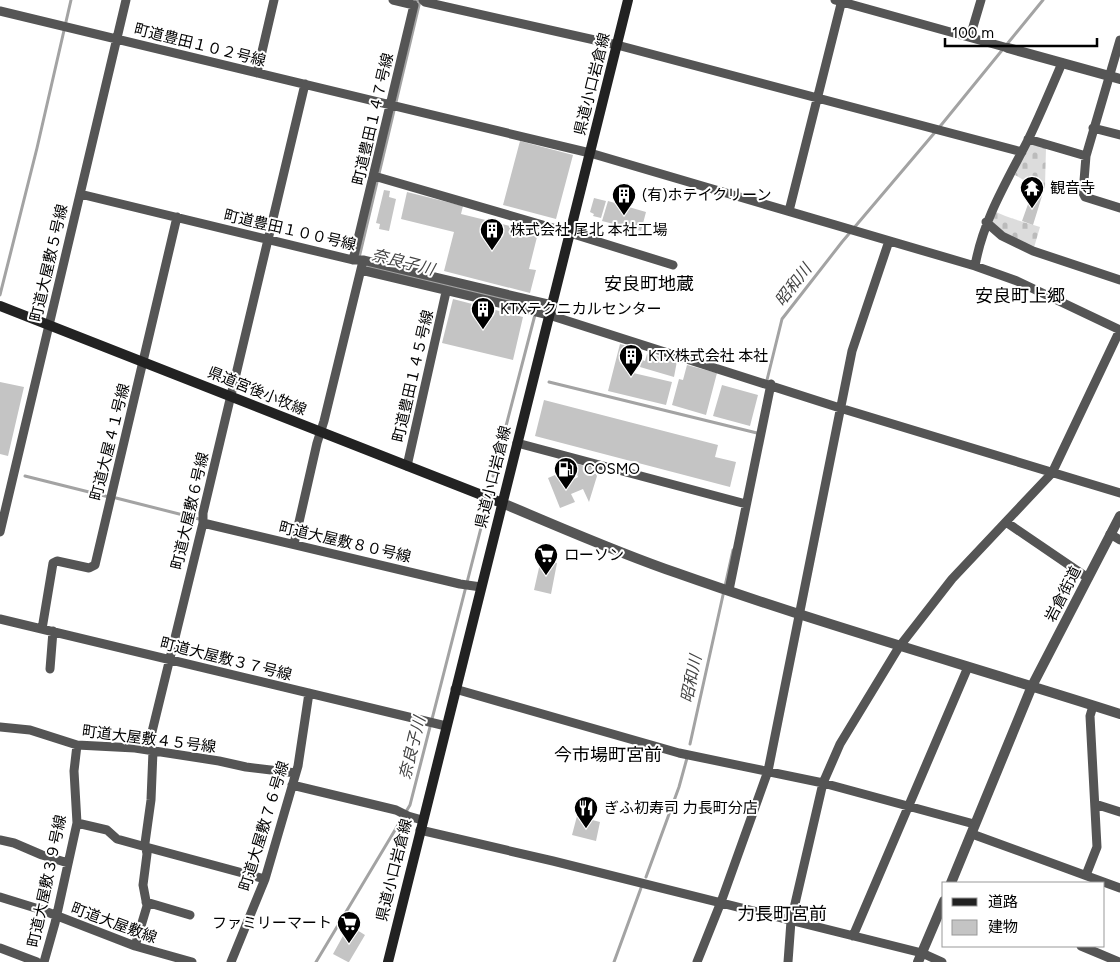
<svg xmlns="http://www.w3.org/2000/svg" width="1120" height="962" viewBox="0 0 1120 962" font-family="Figtree,'Noto Sans JP',sans-serif">
<style>
.cemetery{fill:url(#cemetery-stones)}
.lines{fill:none;stroke-linecap:round;stroke-linejoin:round}
.stream{stroke:#a3a3a3;stroke-width:3}
.building{fill:#c4c4c4}
.minor{stroke:#555;stroke-width:9}
.tertiary{stroke:#555;stroke-width:10}
.secondary{stroke:#222;stroke-width:10}
.labels{text-anchor:middle;dominant-baseline:central;stroke-width:4;stroke-linejoin:round;paint-order:stroke}
.street-label{font-size:15px;fill:#000;stroke:#fff}
.poi-label{font-size:15px;fill:#000;stroke:#fff;text-anchor:start}
.water-label{font-size:16px;font-style:italic;fill:#444;stroke:#fff}
.quarter-label{font-size:18px;fill:#000;stroke:#fff}
</style>
<defs>
<pattern id="cemetery-stones" width="16" height="16" patternUnits="userSpaceOnUse" patternTransform="scale(1.25)"><rect width="16" height="16" fill="#dcdcdc"/><path d="M2 7V4a2 2 0 0 1 4 0v3zM10 15v-3a2 2 0 0 1 4 0v3z" fill="#bbb"/></pattern>
</defs>
<rect width="100%" height="100%" fill="#fff"/>
<path class="cemetery" d="M1031 144 1046 148 1045 186 1042 196 1026 191 1027 182 1015 175 1027 146Z
M992 210C1009 219 1022 221 1040 227L1033 251 986 222Z"/>
<g class="lines">
<path class="stream" d="M359 258 420 1 416 0
M363 265 537 307 493 476
M0 295 37 148 71 0
M549 382 757 433
M766 384 782 319 842 242 942 124 1043 0
M25 476 109 497
M116 498 199 519
M690 744 733 550
M646 877 679 787 687 758
M316 962 410 805 483 520
M614 962 641 888"/>
</g>
<path class="building" d="M520 141 573 155 556 219 503 205Z
M384 190 390 191 389 197 396 199 389 231 379 229 380 224 376 223Z
M407 192 463 206 461 214 538 233 529 269 536 270 530 293 444 271 454 232 401 219Z
M1032 193 1042 196 1033 225 1022 221Z
M594 198 606 201 601 218 593 216 594 214 590 212Z
M608 201 646 212 641 231 602 221Z
M453 299 523 317 513 360 442 343Z
M620 344 635 348 629 372 672 382 666 405 608 391Z
M647 354 677 361 674 377 640 367 642 360 645 361Z
M687 365 717 373 706 415 672 405 679 379 683 380Z
M0 382 24 387 8 456 0 454Z
M722 385 758 395 750 426 713 416Z
M544 400 718 445 715 457 736 462 730 487 535 436Z
M573 463 593 468 597 476 589 502 583 489 571 494 575 502 560 508 548 478 562 472 567 483 578 477Z
M541 559 557 563 551 594 534 590Z
M577 816 600 822 596 841 572 835Z
M349 925 365 935 349 962H348L333 954Z"/>
<g class="lines">
<path class="minor" d="M423 0 425 2 617 45 1022 152
M835 0 1008 48
M0 11 590 153 975 266 1017 281 1120 330
M970 37 981 0
M1120 40 1086 156 1083 193 1085 197 1120 208
M257 73 274 0
M1093 128 1120 135
M1028 139 1086 156
M374 176 570 233 673 265
M80 194 353 260H363L552 305
M789 211 842 0
M986 222 1002 236 1033 251 1120 280
M353 260 414 5 393 0
M975 266C983 220 1007 181 1028 140 1040 115 1051 89 1062 63
M361 270 549 315 840 408 1120 493
M517 443 746 504
M407 466 446 292
M1006 522 1088 578
M203 523 460 584 481 587
M0 532 126 0
M1110 534 1120 540
M294 544 317 443 324 421 362 265
M729 590 771 384
M0 619 446 726
M42 629 53 563 57 561 89 568 95 565 177 217
M50 669 53 631
M455 689 679 753 823 783 974 824
M0 727 30 730 77 745 135 748 219 761 246 767 296 773
M292 785 396 810 408 816 422 820
M1095 804 1120 812
M77 823 107 830 117 839 146 847 265 879
M420 830 553 861 922 953 942 962
M972 834 1120 888
M0 840 14 843 42 855 68 863
M1086 875 1097 847 1090 716 1093 706
M0 897 42 910 135 946 192 962
M146 902 190 915
M853 936 968 667
M135 946 147 906 143 885 147 854 145 843 151 800 153 751 150 740 203 523V513L305 84
M1081 946 1119 962
M0 948 37 962
M44 962 55 923 77 823 74 771 77 745
M231 962 265 879 298 766 309 693
M697 962 721 902 768 771 852 351 889 241
M788 962 791 921 823 783 840 744 899 647 952 579 1052 473 1120 330"/>
<path class="tertiary" d="M1008 48 1120 79
M502 503C560 527 618 553 677 573 824 625 973 667 1120 714
M951 883 1032 686 1120 516
M918 962 944 901"/>
<path class="secondary" d="M0 306 502 503
M388 962 628 0"/>
</g>
<defs>
<g id="temple-pin" transform="scale(1.25)"><path d="M0 17L-7.5 6A9.5 9.5 0 1 1 7.5 6Z" fill="#000" stroke="#fff"/><path d="M0-6L5-2H3V0L6.5 2.5H4V6H1.5V3h-3V6H-4V2.5H-6.5L-3 0V-2H-5Z" fill="#fff"/></g>
<g id="building-pin" transform="scale(1.25)"><path d="M0 17L-7.5 6A9.5 9.5 0 1 1 7.5 6Z" fill="#000" stroke="#fff"/><path d="M-4-6H4V6H1V3H-1V6H-4ZM-2.5-4.3h1.7v1.8h-1.7ZM.8-4.3h1.7v1.8H.8ZM-2.5-1h1.7V.8h-1.7ZM.8-1h1.7V.8H.8Z" fill="#fff"/></g>
<g id="fuel-pin" transform="scale(1.25)"><path d="M0 17L-7.5 6A9.5 9.5 0 1 1 7.5 6Z" fill="#000" stroke="#fff"/><path d="M-5.5-6h7V0h2V4h1.3V-2.5L3-4.5l.8-.8L6-3V5H2.5V1h-1V6h-7ZM-4.2-4.7v3.2H.2V-4.7Z" fill="#fff"/></g>
<g id="supermarket-pin" transform="scale(1.25)"><path d="M0 17L-7.5 6A9.5 9.5 0 1 1 7.5 6Z" fill="#000" stroke="#fff"/><path d="M-6-5.5h2.5l.6 2H6L4.5 2H-2.5L-4.4-4H-6ZM-1.5 3.2a1.3 1.3 0 1 0 .1 0ZM3 3.2a1.3 1.3 0 1 0 .1 0Z" fill="#fff"/></g>
<g id="restaurant-pin" transform="scale(1.25)"><path d="M0 17L-7.5 6A9.5 9.5 0 1 1 7.5 6Z" fill="#000" stroke="#fff"/><path d="M-5-6h1v4h1v-4h1v4h1v-4h1v5L-1.5 .5V6h-2V.5L-5-1ZM5-6V6H3V1.5H1.5Q1.5-4 5-6Z" fill="#fff"/></g>
</defs>
<g fill-rule="evenodd">
<use href="#temple-pin" x="1032" y="188"/>
<use href="#building-pin" x="624" y="195"/>
<use href="#building-pin" x="492" y="230"/>
<use href="#building-pin" x="483" y="309"/>
<use href="#building-pin" x="631" y="356"/>
<use href="#fuel-pin" x="566" y="469"/>
<use href="#supermarket-pin" x="546" y="555"/>
<use href="#restaurant-pin" x="586" y="808"/>
<use href="#supermarket-pin" x="349" y="923"/>
</g>
<g class="labels">
<g class="street-label">
<text transform="translate(200 45) rotate(14)">町道豊田１０２号線</text>
<text transform="translate(592 84) rotate(-76)">県道小口岩倉線</text>
<text transform="translate(373 119) rotate(-77)">町道豊田１４７号線</text>
<text transform="translate(290 230) rotate(13)">町道豊田１００号線</text>
<text transform="translate(49 263) rotate(-77)">町道大屋敷５号線</text>
<text transform="translate(413 376) rotate(-77)">町道豊田１４５号線</text>
<text transform="translate(257 391) rotate(22)">県道宮後小牧線</text>
<text transform="translate(110 442) rotate(-76)">町道大屋４１号線</text>
<text transform="translate(493 477) rotate(-76)">県道小口岩倉線</text>
<text transform="translate(190 511) rotate(-77)">町道大屋敷６号線</text>
<text transform="translate(345 542) rotate(13)">町道大屋敷８０号線</text>
<text transform="translate(1063 594) rotate(-63)">岩倉街道</text>
<text transform="translate(226 659) rotate(14)">町道大屋敷３７号線</text>
<text transform="translate(149 739) rotate(7)">町道大屋敷４５号線</text>
<text transform="translate(264 826) rotate(-73)">町道大屋敷７６号線</text>
<text transform="translate(394 870) rotate(-76)">県道小口岩倉線</text>
<text transform="translate(47 881) rotate(-78)">町道大屋敷３９号線</text>
<text transform="translate(114 923) rotate(20)">町道大屋敷線</text>
</g>
<g class="poi-label">
<text x="1050" y="188">観音寺</text>
<text x="642" y="195">(有)ホテイクリーン</text>
<text x="510" y="230">株式会社 尾北 本社工場</text>
<text x="500" y="309">KTXテクニカルセンター</text>
<text x="648" y="356">KTX株式会社 本社</text>
<text x="584" y="469">COSMO</text>
<text x="564" y="555">ローソン</text>
<text x="604" y="808">ぎふ初寿司 力長町分店</text>
<text x="332" y="923" text-anchor="end">ファミリーマート</text>
</g>
<g class="water-label">
<text transform="translate(403 262) rotate(14)">奈良子川</text>
<text transform="translate(793 285) rotate(-52)">昭和川</text>
<text transform="translate(691 679) rotate(-78)">昭和川</text>
<text transform="translate(412 748) rotate(-76)">奈良子川</text>
</g>
<g class="quarter-label">
<text x="649" y="284">安良町地蔵</text>
<text x="1020" y="296">安良町上郷</text>
<text x="608" y="755">今市場町宮前</text>
<text x="782" y="914">力長町宮前</text>
</g>
</g>
<rect x="942" y="882" width="162" height="65" fill="#ffffff" stroke="#999999"/>
<rect x="952" y="898" width="25" height="8" fill="#222222" stroke="#999999"/>
<text x="988" y="907" font-size="15" fill="#000000">道路</text>
<rect x="952" y="920" width="25" height="15" fill="#c4c4c4" stroke="#999999"/>
<text x="988" y="932" font-size="15" fill="#000000">建物</text>
<path d="M945 38v8h152v-8" fill="none" stroke="#000000" stroke-width="2.5"/>
<text x="952" y="38" font-size="15" fill="#000000" stroke="#ffffff" stroke-width="4" paint-order="stroke">100 m</text>
</svg>
